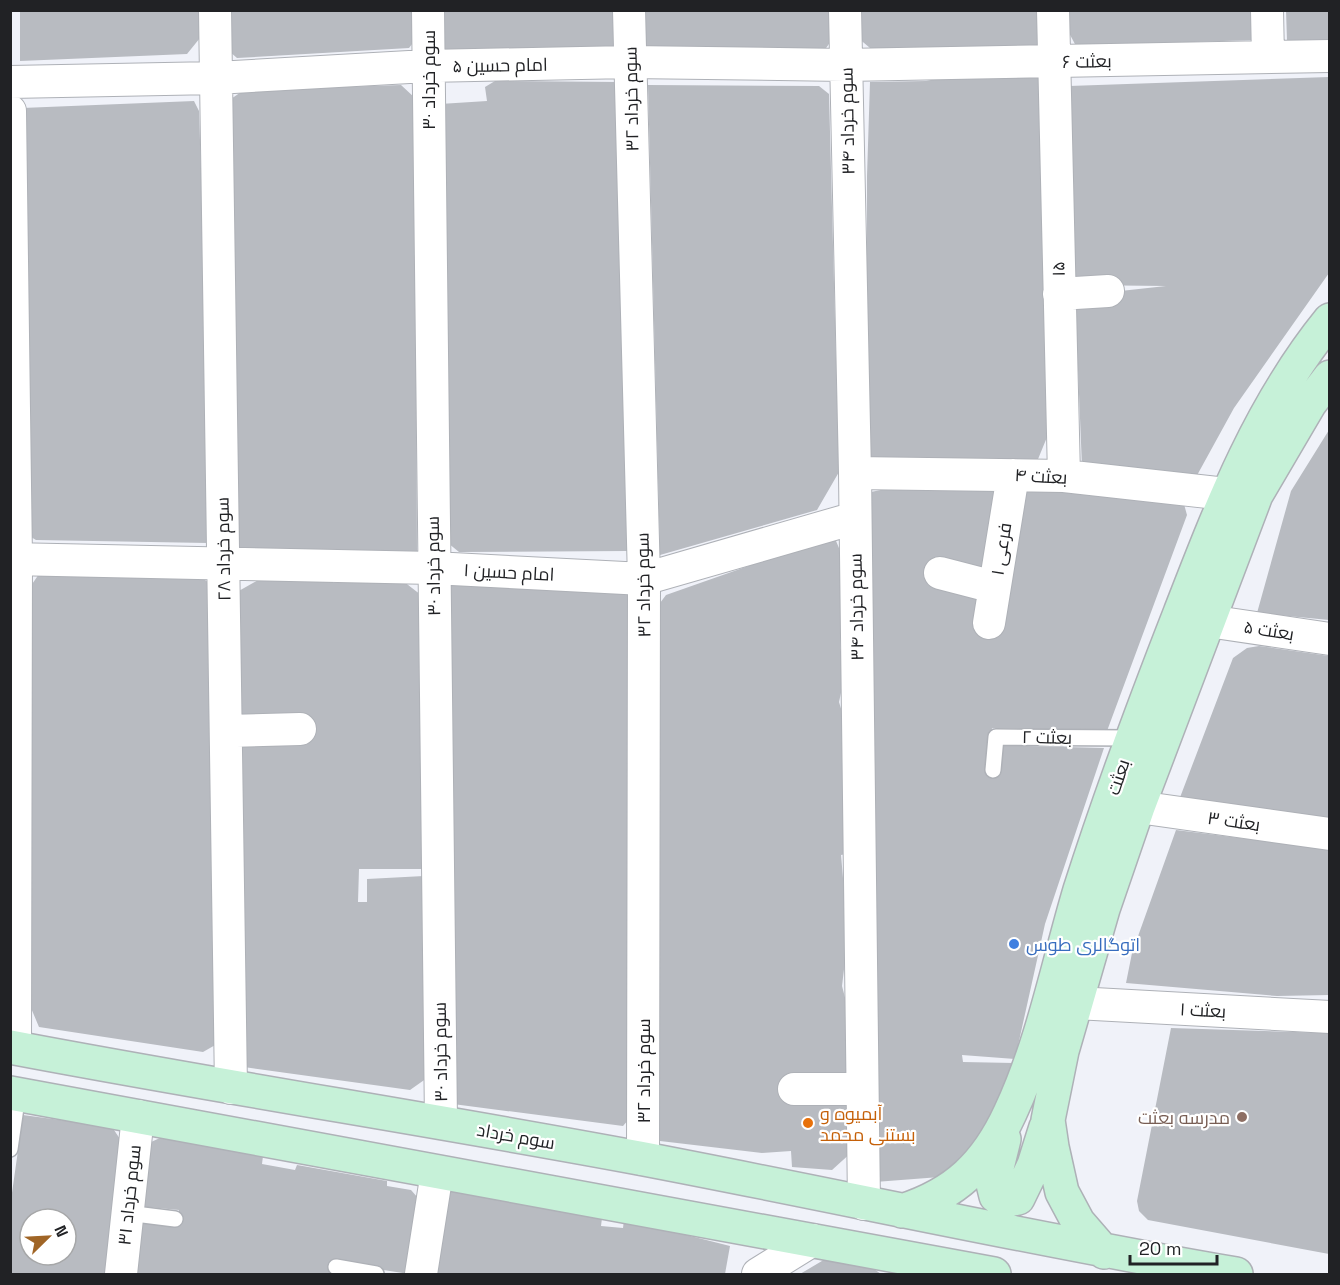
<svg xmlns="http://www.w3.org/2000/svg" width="1340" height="1285" viewBox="0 0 1340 1285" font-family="'Space Grotesk',Cairo,sans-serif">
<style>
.building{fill:#b8bbc1;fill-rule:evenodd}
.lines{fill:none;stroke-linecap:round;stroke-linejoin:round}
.lane-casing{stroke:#aeb1b7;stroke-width:18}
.street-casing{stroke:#aeb1b7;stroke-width:34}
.secondary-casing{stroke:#aeb1b7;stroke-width:36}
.lane{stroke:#fff;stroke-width:15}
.street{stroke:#fff;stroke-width:32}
.secondary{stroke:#c6f1d8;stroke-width:33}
.shop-dot{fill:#3f7fe0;stroke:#fff;stroke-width:2}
.education-dot{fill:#8d6e63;stroke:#fff;stroke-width:2}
.food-dot{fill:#e8710a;stroke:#fff;stroke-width:2}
.labels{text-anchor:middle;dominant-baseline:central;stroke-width:4.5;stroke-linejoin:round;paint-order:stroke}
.street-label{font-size:18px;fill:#212225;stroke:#fff}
.shop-label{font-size:18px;fill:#366cbe;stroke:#fff;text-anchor:start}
.food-label{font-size:18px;fill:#c56008;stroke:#fff;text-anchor:start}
.education-label{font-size:18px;fill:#785e54;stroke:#fff;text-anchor:end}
</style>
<rect width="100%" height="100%" fill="#f0f2f9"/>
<path class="building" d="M20 10H204V33L187 54 20 61Z
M229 10H415L416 39 409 48 237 58 229 51Z
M440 10H621L622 41 611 51 441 53Z
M644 10H831V41L824 51H645Z
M857 10H1044L1045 36 1036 48H870L857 37Z
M1068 10H1252L1253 40 1076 46 1068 31Z
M1286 10H1329V40L1287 41Z
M1036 74 1041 81 1052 425 1036 464 867 461V176L870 82 926 81 955 75Z
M1329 77V273L1234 408 1195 479 1082 467 1075 296 1166 286 1073 285V170L1069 86Z
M495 81 618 82 624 207 627 551 459 552 448 543 440 104 487 101 485 87Z
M401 85 415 98 417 551 238 552 228 101 244 90Z
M648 85 819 86 829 94 839 472 817 510 660 555Z
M194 101 199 111 212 488 208 543 36 540 26 534 22 108Z
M1329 430V620L1257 613 1291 491Z
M1006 480 985 589 1019 482 1182 497 1187 515 1107 731 992 728 990 745 1104 748 1045 924 1015 1059 962 1055 963 1062 1014 1063 987 1136 940 1177 875 1182 866 493 915 483Z
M834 536 841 553 840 648 846 670 839 702 846 725V854L841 855 848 936 842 986 849 1013 853 1151 832 1170 792 1167 791 1151 762 1153 660 1141 657 607 666 595Z
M39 574 198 575 212 585 217 1044 203 1052 39 1027 31 1008 26 593Z
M333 574V583L403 581 421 595 424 869H359L358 902H367V879L424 876 427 1078 410 1090 244 1067 237 592 260 579Z
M448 579 621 587 632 597 635 1112 623 1126 453 1104Z
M1259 646 1329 656V827L1176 808 1233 658 1247 648Z
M1176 830 1329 849V995L1277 996 1126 983 1132 953Z
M1171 1028 1329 1033V1254L1148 1220 1139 1211 1137 1201Z
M23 1115 112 1127 122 1142 109 1274H10V1207ZM30 1219H66V1255H30Z
M162 1137 263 1156 262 1164 295 1170 297 1165 387 1181V1186L411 1190 418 1198 409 1274 333 1262 353 1274H133L137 1221 177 1224 179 1210 137 1206 149 1143Z
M449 1191 602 1218 601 1226 623 1228 624 1220 635 1222 730 1246 725 1274H436Z
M827 1258 874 1269 881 1274H800Z"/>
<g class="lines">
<g class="lane-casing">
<path id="lane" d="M993 770 996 737 1131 738
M10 1149 18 1094
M127 1213 175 1219
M336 1267 376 1274"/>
</g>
<g class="street-casing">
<path id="street" d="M215 10 231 1088
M428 10 441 1122
M629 10 644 579 643 1159
M845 10 855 473 864 1204
M1053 10 1064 476
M1267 10 1268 57
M10 82 216 78 427 66 630 62 845 65 1330 56
M10 111 16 559 15 1048
M1059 294 1108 291
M855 473 1064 476 1226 494
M10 559 433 568 644 579 855 518
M940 573 994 587
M1208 621 1330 639
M989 623 1013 475
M227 731 300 729
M1138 807 1330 834
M1076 1003 1330 1017
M794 1089H862
M121 1274 138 1116
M421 1274 437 1172
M758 1274 813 1240"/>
</g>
<g class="secondary-casing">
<path id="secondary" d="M10 1047C220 1087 430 1119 639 1158 839 1196 1036 1240 1236 1274
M10 1093 994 1274
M1004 1139 993 1184 996 1196 1004 1201 1018 1198 1034 1165 1046 1127
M902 1211C955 1194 986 1165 1010 1113 1043 1043 1058 964 1080 890 1110 796 1144 705 1180 613 1220 510 1259 407 1330 320
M1104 1252 1078 1222 1062 1192 1052 1147 1048 1120 1062 1051 1103 909 1138 807 1256 495 1310 403 1330 377"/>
</g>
<use href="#lane" class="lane"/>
<use href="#street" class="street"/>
<use href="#secondary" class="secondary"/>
</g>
<circle class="shop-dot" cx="1014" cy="944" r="6"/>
<circle class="education-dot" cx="1242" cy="1117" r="6"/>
<circle class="food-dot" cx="808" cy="1123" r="6"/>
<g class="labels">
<g class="street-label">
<text transform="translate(1087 61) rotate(-1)">بعثت ۶</text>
<text transform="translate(500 65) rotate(-1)">امام حسین ۵</text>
<text transform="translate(428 80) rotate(-90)">سوم خرداد ۳۰</text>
<text transform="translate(631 99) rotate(-91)">سوم خرداد ۳۲</text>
<text transform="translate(847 121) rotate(-91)">سوم خرداد ۳۴</text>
<text transform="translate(1058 269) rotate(-91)">۱۵</text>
<text transform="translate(1041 476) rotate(3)">بعثت ۴</text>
<text transform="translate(223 549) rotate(-91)">سوم خرداد ۲۸</text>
<text transform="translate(1001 549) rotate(-81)">فرعی ۱</text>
<text transform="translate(433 566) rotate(-91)">سوم خرداد ۳۰</text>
<text transform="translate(509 572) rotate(3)">امام حسین ۱</text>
<text transform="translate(643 585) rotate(-91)">سوم خرداد ۳۲</text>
<text transform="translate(856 607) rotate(-91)">سوم خرداد ۳۴</text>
<text transform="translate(1269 630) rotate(9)">بعثت ۵</text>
<text transform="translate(1047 737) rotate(1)">بعثت ۲</text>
<text transform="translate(1118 777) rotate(-72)">بعثت</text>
<text transform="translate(1234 821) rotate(8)">بعثت ۳</text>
<text transform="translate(1203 1010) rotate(3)">بعثت ۱</text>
<text transform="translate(440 1052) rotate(-91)">سوم خرداد ۳۰</text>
<text transform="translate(643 1071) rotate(-90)">سوم خرداد ۳۲</text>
<text transform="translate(516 1136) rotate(10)">سوم خرداد</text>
<text transform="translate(129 1195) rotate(-84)">سوم خرداد ۳۱</text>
</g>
<g class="shop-label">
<text x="1026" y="944">اتوگالری طوس</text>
</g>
<g class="food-label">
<text x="820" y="1113">آبمیوه و<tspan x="820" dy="21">بستنی محمد</tspan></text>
</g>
<g class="education-label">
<text x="1230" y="1117">مدرسه بعثت</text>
</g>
</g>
<rect width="1340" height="1285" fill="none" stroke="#212225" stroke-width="24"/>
<g transform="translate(48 1237) rotate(66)"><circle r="28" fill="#ffffff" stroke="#a6a7a8" stroke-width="1.5"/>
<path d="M0-4.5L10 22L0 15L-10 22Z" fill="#a06526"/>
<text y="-9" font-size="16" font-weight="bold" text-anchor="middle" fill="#212225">N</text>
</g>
<path d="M1130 1255v9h87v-9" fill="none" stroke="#212225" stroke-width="3"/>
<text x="1139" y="1255" font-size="18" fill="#212225" stroke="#ffffff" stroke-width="4.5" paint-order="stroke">20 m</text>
</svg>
